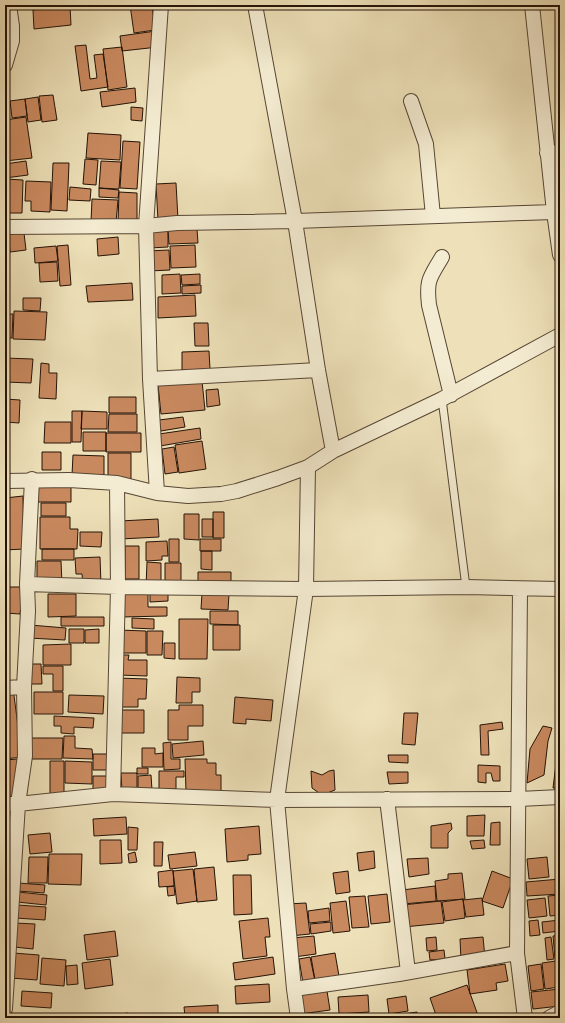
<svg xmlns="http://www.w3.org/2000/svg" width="565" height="1023" viewBox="0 0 565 1023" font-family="'Sorts Mill Goudy',serif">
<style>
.building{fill:#c9895f;stroke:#241307}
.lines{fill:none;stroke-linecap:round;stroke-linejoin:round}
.lane-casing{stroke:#564634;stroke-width:9}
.street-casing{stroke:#564634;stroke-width:16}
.lane{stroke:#f4ecd2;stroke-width:7}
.street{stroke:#f4ecd2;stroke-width:14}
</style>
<rect width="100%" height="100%" fill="#eee1b9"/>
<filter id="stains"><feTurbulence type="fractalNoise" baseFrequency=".005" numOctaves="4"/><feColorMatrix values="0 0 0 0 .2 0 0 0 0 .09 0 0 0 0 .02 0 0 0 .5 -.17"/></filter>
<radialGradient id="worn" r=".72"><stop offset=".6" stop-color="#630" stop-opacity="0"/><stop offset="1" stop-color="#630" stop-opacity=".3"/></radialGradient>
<path class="building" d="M130 5H152L155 30 134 33Z
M70 6 71 25 34 29 33 10Z
M156 31 158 47 122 51 120 36Z
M86 45 90 79 97 78 94 55 103 54 108 87 81 91 75 46Z
M122 47 127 87 108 90 103 49Z
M135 88 136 102 102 107 100 92Z
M53 95 57 120 42 122 39 96Z
M38 97 41 120 28 122 25 99Z
M25 99 27 116 12 118 10 101Z
M131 107 143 108 142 121 131 120Z
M26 117 32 158 5 161V120Z
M88 133 121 135 120 160 86 158Z
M123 141 140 142 137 189 120 188Z
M85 159 98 160 96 185 83 184Z
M26 161 28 175 5 178V164Z
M101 161 121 162 119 189 99 188Z
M53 163H69L67 211 51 210Z
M5 179 23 180 22 213H5Z
M26 181 51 182 50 212 31 211V201H25Z
M176 183 178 219 158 220 156 184Z
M70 187 91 189 90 201 69 200Z
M99 188 119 190 118 198 99 197Z
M119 192 137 193V224L118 223Z
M92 199 118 200 116 223 91 222Z
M197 229 198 243 169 244 168 230Z
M168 231V247L149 248 148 232Z
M24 233 26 250 10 252 8 234Z
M118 237 119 254 98 256 97 239Z
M68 245 71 285 60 286 57 246Z
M195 245 196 267 171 268 170 246Z
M56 246 58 261 35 263 34 248Z
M169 250 170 270 149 271 148 251Z
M57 262 58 281 40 282 39 263Z
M180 274 181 293 162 294V275Z
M200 274V284L182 285 181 275Z
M132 283 133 300 88 302 86 286Z
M201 285V293L182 294V286Z
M195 295 196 316 158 318V297Z
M23 298H41L40 311 23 310Z
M14 311 47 312 45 340 13 339Z
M5 314H13L12 338H5Z
M194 323H208L209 346H195Z
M209 351 210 369 182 370V352Z
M5 358 33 359 31 383 5 382Z
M41 363 49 364V373H57L56 399 39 398Z
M202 381 205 410 161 414 158 385Z
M218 389 220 405 207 407 206 390Z
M109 397H136V413H109Z
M5 399 20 400 19 423 5 422Z
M72 411H82L81 442H72Z
M82 411 107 412V429H81Z
M109 414H137V432H108Z
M183 417 185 427 161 431 159 420Z
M45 422H71V443H44Z
M200 428 201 439 160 446 159 434Z
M83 432H106V451H83Z
M106 433H141V452H106Z
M202 441 206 469 179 473 175 445Z
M174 447 178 472 165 474 162 449Z
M42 452H61V470H42Z
M108 453H131V479H108Z
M73 455 104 456V475H72Z
M38 483H71V502H38Z
M23 496 24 549 5 550V498Z
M41 503H66V516H41Z
M213 512H224V538H213Z
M184 514H199V540L184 539Z
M40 517H70V529H78L77 549H40Z
M158 519 159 537 120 539V521Z
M202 519H213V537H202Z
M80 532H102L101 547 80 546Z
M169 539H179V562H169Z
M200 539H221V551H200Z
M167 541 168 556H162V560L146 561V542Z
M125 546H139V579H125Z
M42 549H74V560H42Z
M201 551H212V570L201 569Z
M100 557 101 585H83L82 574H76L75 558Z
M37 561H61L62 584 37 585Z
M147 562 161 563V586H146Z
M165 563H181V585H165Z
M198 572H231V586L198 585Z
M5 587H23L20 614 5 613Z
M148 592V607H167V616L121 617 120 593Z
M150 592H168V601L150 602Z
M202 593 229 594 228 610 201 609Z
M48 594H76V616L48 617Z
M210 611H238V625L210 624Z
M61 617H104V626H61Z
M132 618 154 619V629L132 628Z
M179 619H208L207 659H179Z
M8 624 9 650H5V625Z
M30 625 66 628 65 640 29 638Z
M213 625H240V650H213Z
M69 629H84V643H69Z
M99 629V643H85V630Z
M118 630 146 631V653H118Z
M147 631H163L162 655H147Z
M164 643H175V659L164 658Z
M71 644V665H43V645Z
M118 655H129L128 660H147V676L118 675Z
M29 664H41L42 684H29Z
M43 666H63V691H53V674H43Z
M177 677 200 678V692H192V703H176Z
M117 678 147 679 146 699H138V707H117Z
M13 688 22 757 5 759V689Z
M34 692H63V714H34Z
M69 695 104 696 103 714 68 712Z
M235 697 273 700 271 721 246 719V724L233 723Z
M179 705H203V726H188V740H168V710H179Z
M118 710H144V733H118Z
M404 713H418L415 745 402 744Z
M54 716 94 718 93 728 74 727V734L61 733V726H54Z
M502 722 503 729 488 731 489 755H481L480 725Z
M543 726 552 728 548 741 544 775 527 783 530 749Z
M64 736H75V748L92 749 93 759 63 758Z
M27 738H63L62 759H26Z
M203 741 204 755 173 758 172 744Z
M171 742V759H180V769L164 770 163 743Z
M142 748H155V754L163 753V767H142Z
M93 754H113V770H93Z
M388 755H408V763L389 762Z
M18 759 17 801 5 802V760Z
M185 759H207V763H216V775H221V791L186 792Z
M50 761H64V799H50Z
M65 761 92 762V784L65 783Z
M556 764 560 765V788H553Z
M478 765 500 766V781H493L491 773H486V783L478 782Z
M137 768H148V774H137Z
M334 770 335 790 322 795 312 788 311 771 322 775 329 771Z
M159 771H184V777H176V789H159Z
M387 772H408V783L389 784Z
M121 773H137V791H122Z
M151 775 152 790 138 791V776Z
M93 776H112V789L93 790Z
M485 815 484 836H467V816Z
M126 817 127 834 94 836 93 819Z
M500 822V845H490L491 823Z
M451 823 452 829 448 833V848H431V826Z
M259 826 261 854 248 855V860L227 862 225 829Z
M128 827 138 828 137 850H128Z
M50 833 52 852 30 854 28 835Z
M100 840H121L122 863 100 864Z
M484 840 485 848 472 849 470 841Z
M154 842H163L162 866H154Z
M374 851 375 868 359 871 357 853Z
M135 852 137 862 129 863 128 854Z
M195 852 197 866 170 869 168 855Z
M49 854H82L81 885 48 884Z
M29 857H48L47 883H28Z
M547 857 549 877 529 879 527 859Z
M428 858 429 874 409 877 407 859Z
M214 867 217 900 197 902 194 869Z
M193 869 197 901 177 904 173 871Z
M173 870 174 886 159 887 158 872Z
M348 871 350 892 336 894 333 873Z
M492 871 513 879 503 908 482 901Z
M462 873 465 899 437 901 435 881 448 879V874Z
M233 875H251L252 914 234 915Z
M560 879V894L527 896 526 882Z
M18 883 45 885 44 893 18 891Z
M174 886 175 895 168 896 167 887Z
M435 886 436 901 403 904 402 890Z
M18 892 47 895 46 905 17 902Z
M387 894 390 922 371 924 368 896Z
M560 895V915L550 916 548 896Z
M365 896 369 927 352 928 349 897Z
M482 898 484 915 466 917 463 900Z
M545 898 547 916 529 918 527 900Z
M463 899 465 918 445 921 442 902Z
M346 901 350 931 333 933 330 903Z
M441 901 444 923 404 927 402 905Z
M306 903 310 934 290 936 287 904Z
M17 905 46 907 45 920 16 918Z
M329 908 330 921 309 923 308 911Z
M268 918 270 937H265L267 956 243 959 239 921Z
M538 920 540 935 530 936 529 921Z
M560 920V931L543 933 542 922Z
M331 922V931L311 934 310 924Z
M15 923 35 924 33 949 14 947Z
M115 931 118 956 87 960 84 935Z
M560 935V957L555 958 553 936Z
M314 936 316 954 294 957 292 938Z
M436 937 437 950 427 951 426 938Z
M483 937 485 958 461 960 460 939Z
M551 937 554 959 547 960 545 938Z
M444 950 445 959 430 960 429 952Z
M13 953 39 955 37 980 11 978Z
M335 953 339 976 315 980 311 957Z
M273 957 275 974 235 980 233 963Z
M310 957 315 981 303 983 299 959Z
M42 958 66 960 64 986 40 984Z
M110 959 113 985 85 989 82 963Z
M556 961 559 987 545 989 542 963Z
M505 964 508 981 496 983 497 990 470 994 467 970Z
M541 964 544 989 531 991 528 966Z
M77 965 78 984 67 985 66 966Z
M269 984 270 1002 236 1004 235 986Z
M467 985 479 1018H454L452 1014 442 1018H437L430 998Z
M560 989V1006L533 1009 531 992Z
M22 991 52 993 51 1008 21 1006Z
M327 991 330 1010 301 1014 299 995Z
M368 995 369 1012 339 1014 338 997Z
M406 996 408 1011 389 1014 387 999Z
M218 1005V1015L185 1017 184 1007Z
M417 1012 418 1018H390L389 1016Z
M128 1013 129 1018H101V1017Z"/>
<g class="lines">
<g class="lane-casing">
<path id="lane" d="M442 399 466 587"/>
</g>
<g class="street-casing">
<path id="street" d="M255 5 295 221 318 370 333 451
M532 5 554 212 560 255
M5 65 12 41V26L9 5
M411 101 426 144 433 216
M547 153 560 152
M5 227 146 226 177 223 295 221 554 212
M442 257C430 278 426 279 429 305L451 395
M150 379 318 370
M5 481 69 480 117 483 157 493 188 496 221 494 237 491 278 478 308 467 333 451 442 399 560 335
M157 493 150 379 146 226 161 5
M27 584 118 587 306 589 466 587 560 589
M520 589 517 953 525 1018
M5 688 24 687
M113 794 118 587 117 483
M387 799 408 972
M5 804H18L113 794 277 800 519 799 560 797
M294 989 399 974 517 953
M5 1009 18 804 25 756 24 687 28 611 27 584 32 479
M298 1018 294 989 277 800 306 589 308 467
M549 1018 560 1012"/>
</g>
<use href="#lane" class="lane"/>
<use href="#street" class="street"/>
</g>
<rect width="565" height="1023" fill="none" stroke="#eee1b9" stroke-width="20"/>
<rect x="6" y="6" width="553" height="1011" fill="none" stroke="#241307" stroke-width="2"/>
<rect x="10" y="10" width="545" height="1003" fill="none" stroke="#241307"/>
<rect width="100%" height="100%" filter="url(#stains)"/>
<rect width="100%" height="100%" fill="url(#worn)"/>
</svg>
